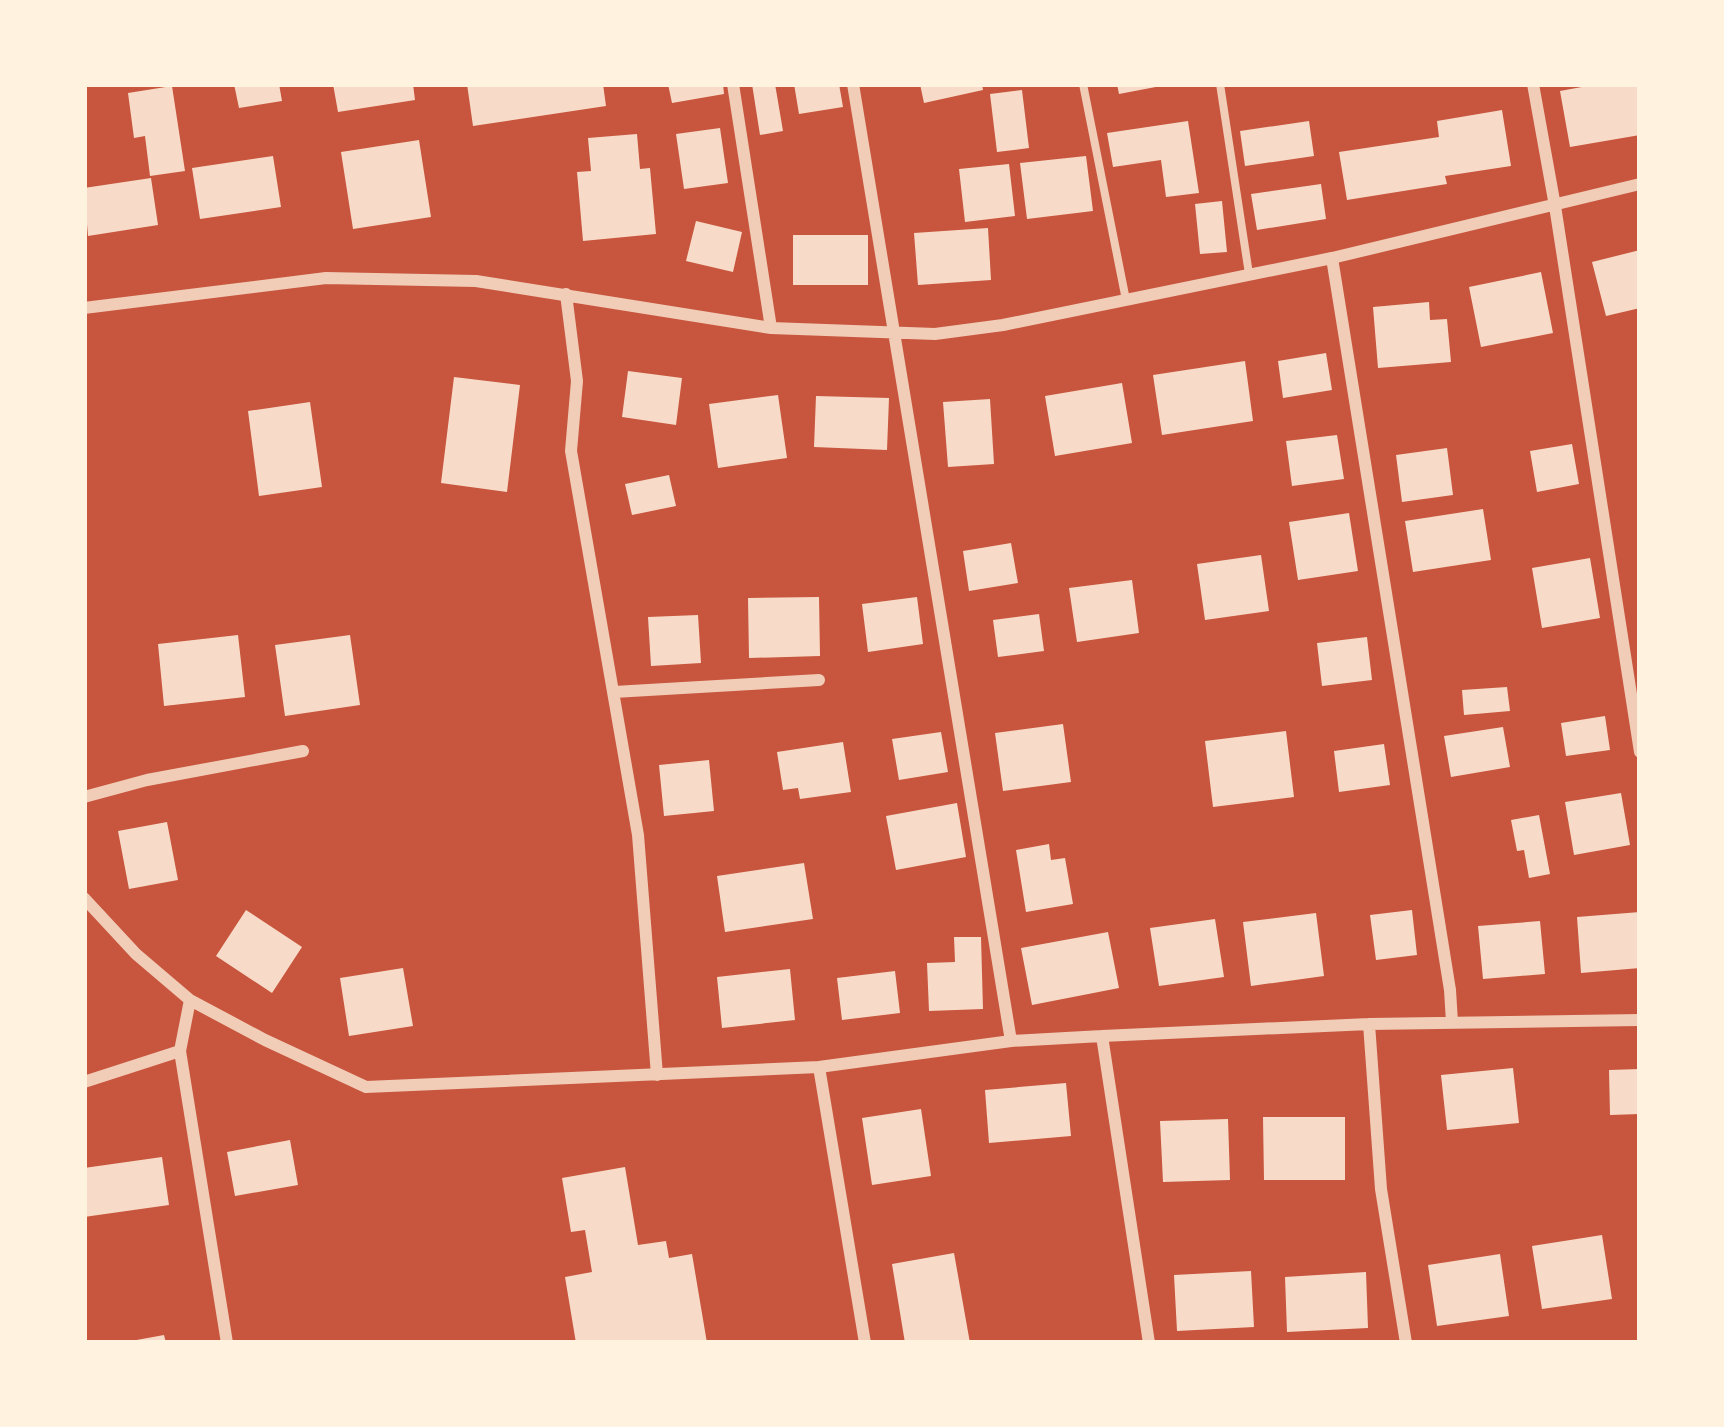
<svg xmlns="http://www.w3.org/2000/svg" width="1724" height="1427" viewBox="0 0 1724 1427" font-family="Arial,sans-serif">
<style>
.building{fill:#f7dbc8}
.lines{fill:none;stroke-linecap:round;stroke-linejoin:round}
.service{stroke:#f1ccb7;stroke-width:8}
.minor{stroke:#f1ccb7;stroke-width:12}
</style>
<rect width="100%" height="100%" fill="#c8553d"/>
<path class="building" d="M234 84H279L282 101 239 108Z
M333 84H413L415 100 338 112Z
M467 84H603L606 106 473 126Z
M668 84H723L724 94 672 103Z
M752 84H775L783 131 760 135Z
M794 84H839L843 107 799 114Z
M920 84H982L983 90 924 103Z
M1117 84H1161V86L1119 94Z
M1598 84H1640V135L1570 147 1560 91Z
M172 86 185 171 150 176 145 136 134 138 128 93Z
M1022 90 1029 148 997 152 990 94Z
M1502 110 1511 166 1445 176 1447 184 1347 200 1339 152 1439 137 1437 121Z
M1188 121 1199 193 1166 197 1161 160 1113 167 1107 133Z
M1309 121 1314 156 1245 166 1240 131Z
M720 128 728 183 684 189 676 134Z
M637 134 640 169 650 168 656 234 583 241 577 172 591 171 588 138Z
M419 140 431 217 353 229 341 152Z
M273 156 281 207 200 219 192 168Z
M1086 156 1093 211 1027 219 1020 163Z
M1009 164 1015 216 965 222 959 169Z
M151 178 158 225 88 236 84 188Z
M1321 184 1326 219 1257 230 1251 194Z
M1222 201 1227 252 1200 254 1195 204Z
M696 221 742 232 733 272 686 261Z
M988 228 991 280 918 285 914 233Z
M793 235H868V285H793Z
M1640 250V308L1606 316 1592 262Z
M1541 272 1553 333 1481 347 1469 287Z
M1429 302 1430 320 1447 319 1451 362 1378 368 1373 307Z
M1326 353 1332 390 1283 398 1278 361Z
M1245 361 1253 421 1162 435 1153 375Z
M628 371 682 378 676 425 622 417Z
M454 377 520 385 507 492 441 483Z
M1122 383 1132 443 1055 456 1045 396Z
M778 395 787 458 718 468 709 404Z
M816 396 889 398 887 450 814 447Z
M990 399 994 464 948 467 943 402Z
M310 402 322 487 259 496 248 411Z
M1337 435 1344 479 1292 486 1286 441Z
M1572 444 1579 484 1537 492 1530 451Z
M1447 448 1453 495 1402 502 1396 455Z
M669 475 676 506 632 515 625 484Z
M1483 509 1491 560 1413 572 1405 521Z
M1349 513 1358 571 1298 580 1289 522Z
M1011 543 1018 583 969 591 963 551Z
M1261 555 1269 611 1205 620 1197 564Z
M1590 558 1600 618 1542 628 1532 568Z
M1132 580 1139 633 1077 642 1069 588Z
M819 597 820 656 749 658 748 598Z
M917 597 923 644 868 652 862 604Z
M1039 614 1044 651 998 657 993 620Z
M698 615 701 663 651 666 648 617Z
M238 635 245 697 164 706 158 644Z
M350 635 360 705 285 716 275 645Z
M1367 637 1372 680 1322 686 1317 643Z
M1507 687 1510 711 1464 715 1462 690Z
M1605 716 1610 750 1566 756 1561 723Z
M1063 724 1071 782 1003 791 995 733Z
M1503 727 1510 767 1451 777 1444 736Z
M1286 731 1294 797 1213 807 1205 741Z
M941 732 948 772 899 780 892 739Z
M843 742 851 792 800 799 798 788 783 790 777 752Z
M1384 744 1390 785 1339 792 1334 751Z
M709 760 714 811 664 816 659 765Z
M1621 793 1630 845 1574 855 1565 802Z
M957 803 966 857 896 870 886 816Z
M1539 815 1550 874 1529 878 1524 850 1517 851 1511 820Z
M167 822 178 880 129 889 118 831Z
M1049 844 1051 860 1065 858 1073 904 1026 912 1016 850Z
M804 863 813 919 725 932 717 876Z
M246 910 302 947 272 993 216 956Z
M1412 910 1417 955 1376 960 1370 915Z
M1640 912V968L1581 973 1577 917Z
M1316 913 1324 976 1251 986 1243 922Z
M1215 919 1224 977 1159 986 1150 928Z
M1540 921 1545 974 1483 979 1478 926Z
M1108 932 1119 988 1032 1005 1021 948Z
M954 937H981L983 1009 929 1011 927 963 955 962Z
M403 968 413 1026 349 1036 340 978Z
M790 969 795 1020 722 1028 717 977Z
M895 971 900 1013 842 1020 837 978Z
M1513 1068 1519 1123 1447 1130 1441 1075Z
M1640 1069V1114L1610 1115 1609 1070Z
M1066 1083 1071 1136 989 1143 985 1090Z
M921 1109 931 1176 872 1185 862 1118Z
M1263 1117H1345V1180H1264Z
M1228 1119 1230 1180 1163 1182 1160 1121Z
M290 1140 298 1185 235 1196 227 1152Z
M162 1157 169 1205 84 1217V1168Z
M625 1167 638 1245 666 1241 669 1258 692 1254 707 1343H576L565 1277 592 1272 585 1230 571 1232 562 1178Z
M1602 1235 1612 1299 1542 1309 1532 1246Z
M954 1253 970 1343H905L892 1264Z
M1500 1254 1509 1316 1437 1326 1428 1265Z
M1251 1271 1254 1327 1177 1331 1174 1275Z
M1366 1272 1368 1328 1287 1332 1285 1277Z
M164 1335 166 1343H131V1341Z"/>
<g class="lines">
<path class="service" d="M1083 84 1126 300
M1220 84 1249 274"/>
<path class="minor" d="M733 84 771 328
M853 84 1011 1041
M1533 84 1555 206 1640 752
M1332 258 1450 990 1452 1022
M566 294 577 381 571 451 638 835 657 1075
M84 308 326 278 476 281 771 328 935 334 1003 325 1332 258 1640 184
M614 692 819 680
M84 797 147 780 303 751
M84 898 136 954 190 1000 265 1040 366 1087 819 1067 1011 1041 1102 1036 1369 1024 1640 1020
M1369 1024 1381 1189 1406 1343
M1102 1036 1149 1343
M180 1051 227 1343
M819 1067 865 1343
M84 1082 180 1051 190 1000"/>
</g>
<rect width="1724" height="1427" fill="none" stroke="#fff3e0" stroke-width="174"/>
</svg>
